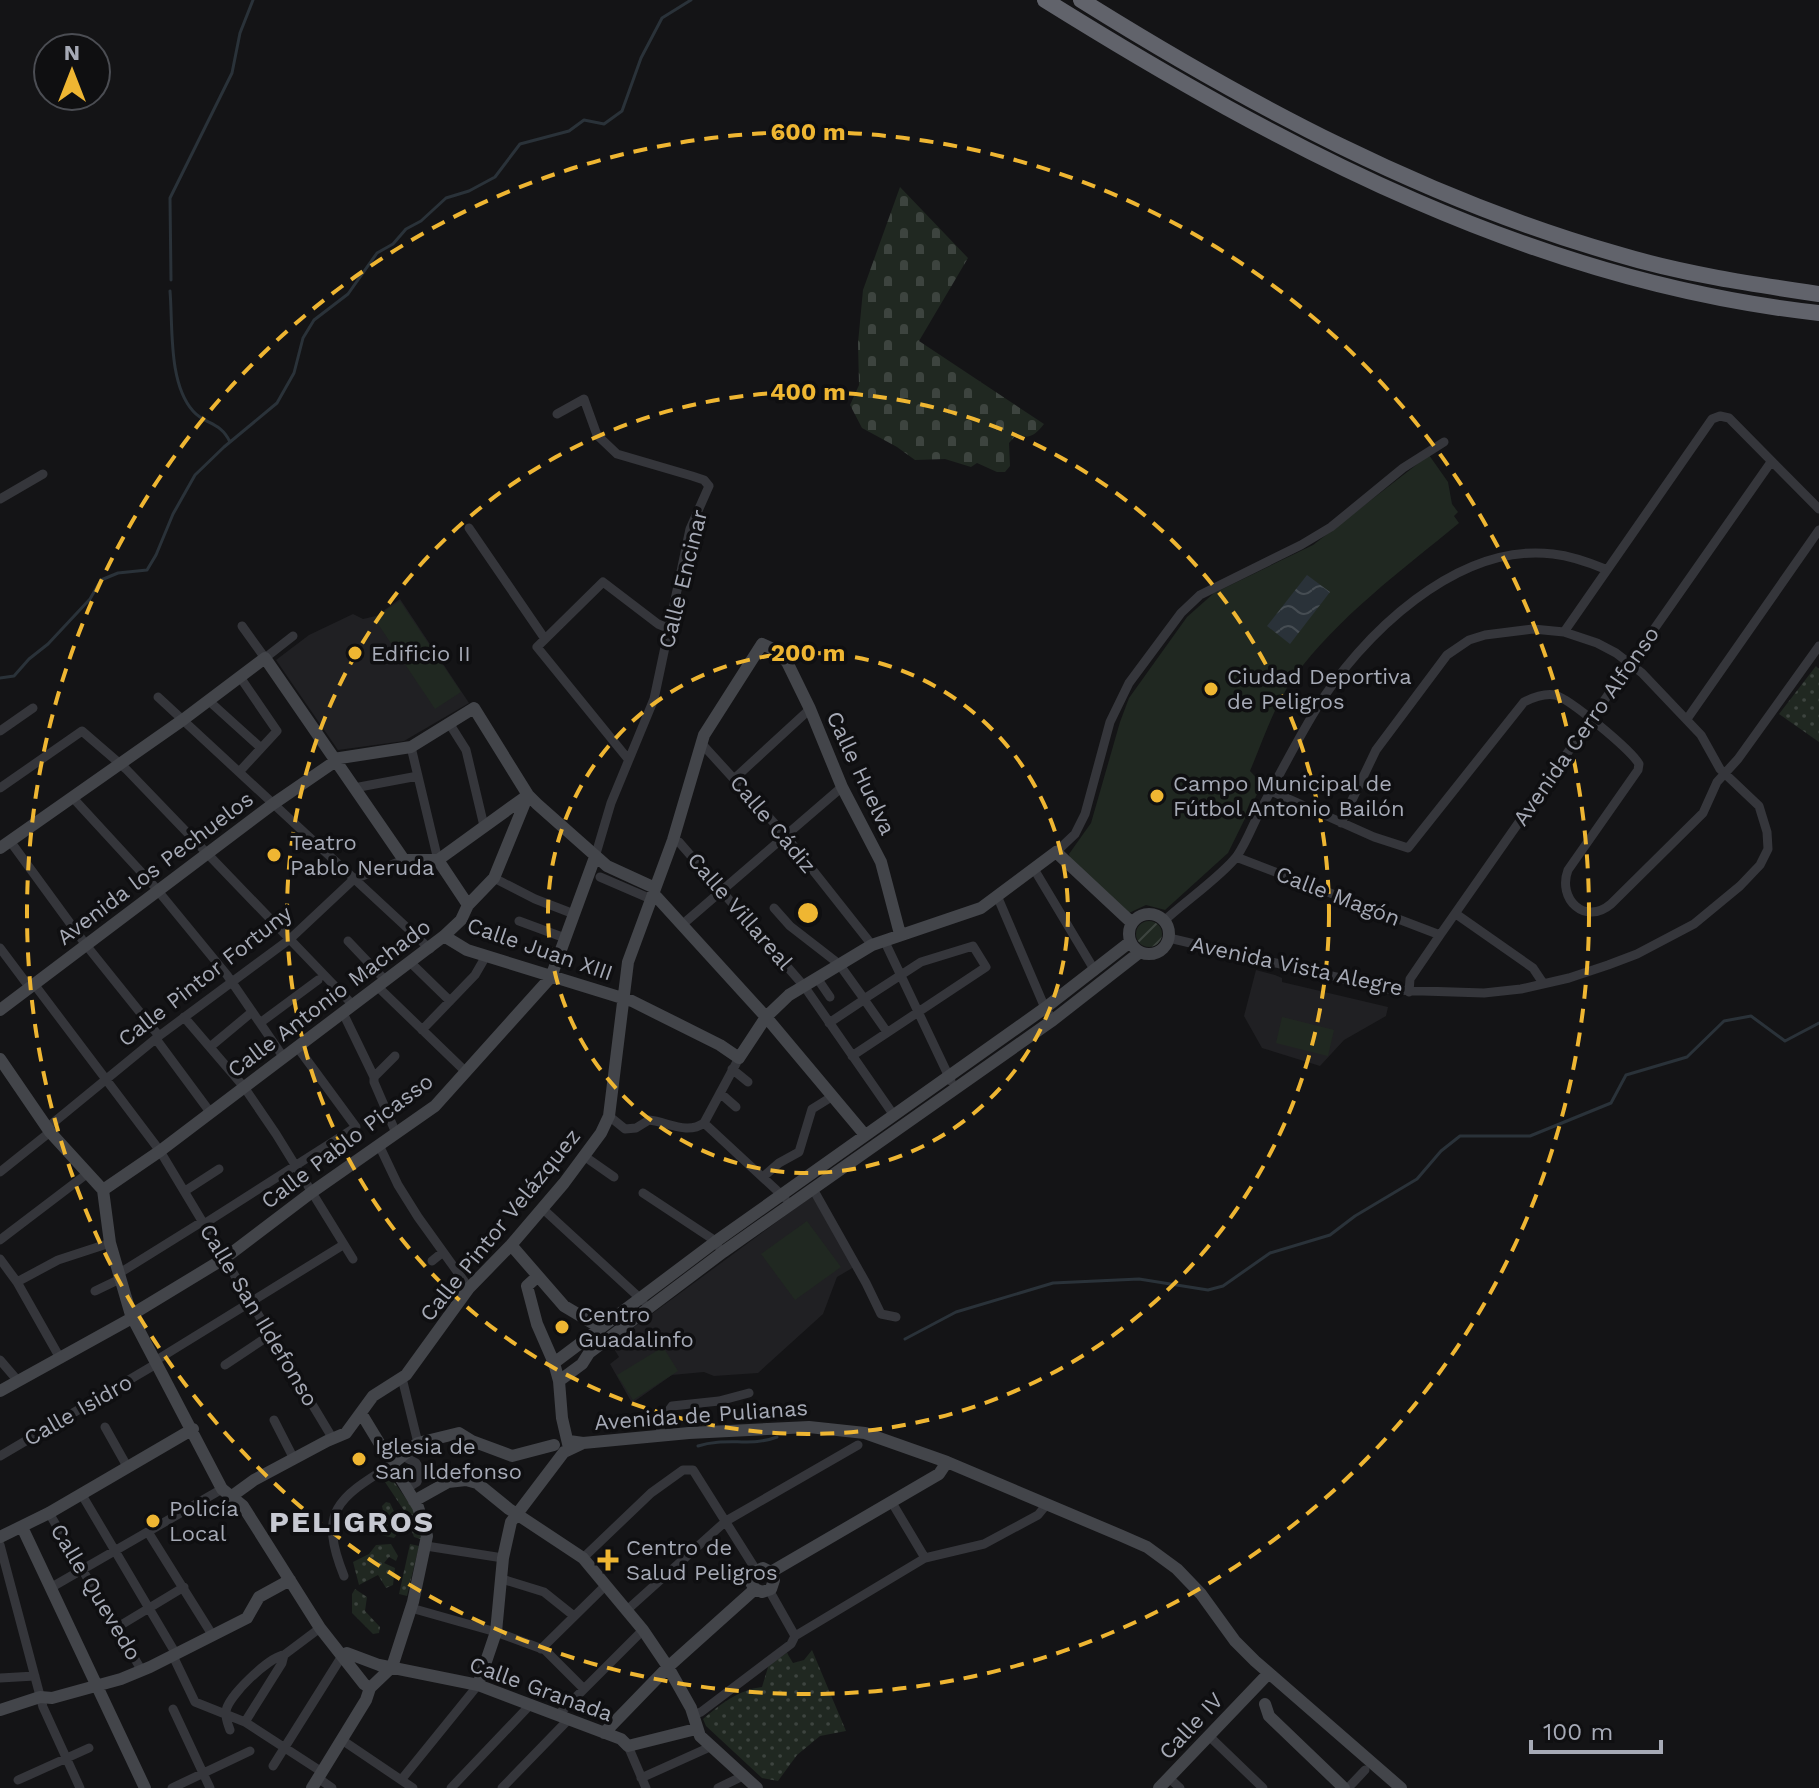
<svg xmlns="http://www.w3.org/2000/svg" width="1819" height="1788" viewBox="0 0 1819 1788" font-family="'Work Sans',sans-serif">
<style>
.built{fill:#202023}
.grass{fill:url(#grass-dots)}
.cemetery{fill:url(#cemetery-stones)}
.garden{fill:url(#garden-furrows)}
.pitch{fill:#202821}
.water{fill:url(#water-waves)}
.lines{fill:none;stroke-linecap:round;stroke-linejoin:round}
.stream{stroke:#2a3239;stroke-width:3}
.street{stroke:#35363b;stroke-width:9}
.secondary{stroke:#43454a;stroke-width:12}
.highway{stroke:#61636b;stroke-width:16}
.ring{fill:none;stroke:#efb632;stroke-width:4;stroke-dasharray:14 10}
.poi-dot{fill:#efb632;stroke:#0f0f11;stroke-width:3}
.labels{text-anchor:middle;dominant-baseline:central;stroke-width:7;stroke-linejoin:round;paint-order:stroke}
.street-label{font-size:22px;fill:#a6aab6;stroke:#0f0f11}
.poi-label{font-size:22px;fill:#a6aab6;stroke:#0f0f11;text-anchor:start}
.district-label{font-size:30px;font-weight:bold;letter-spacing:2px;fill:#c7c9d2;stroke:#0f0f11}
.centre{fill:#efb632;stroke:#0f0f11;stroke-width:4}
.ring-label{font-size:24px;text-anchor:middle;font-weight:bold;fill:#efb632;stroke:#0f0f11;stroke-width:7;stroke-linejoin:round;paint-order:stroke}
</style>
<defs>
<pattern id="grass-dots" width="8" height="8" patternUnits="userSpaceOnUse" patternTransform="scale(2)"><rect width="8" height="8" fill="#202821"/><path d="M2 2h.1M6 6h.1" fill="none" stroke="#3d443f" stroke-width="1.8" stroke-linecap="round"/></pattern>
<pattern id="cemetery-stones" width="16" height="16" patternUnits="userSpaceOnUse" patternTransform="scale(2)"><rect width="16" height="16" fill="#202821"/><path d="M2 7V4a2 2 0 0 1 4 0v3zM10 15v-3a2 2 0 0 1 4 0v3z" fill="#3d443f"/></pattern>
<pattern id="garden-furrows" width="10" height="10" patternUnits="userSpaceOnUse" patternTransform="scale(2)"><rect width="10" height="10" fill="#202821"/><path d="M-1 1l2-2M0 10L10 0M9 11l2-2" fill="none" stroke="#3d443f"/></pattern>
<pattern id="water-waves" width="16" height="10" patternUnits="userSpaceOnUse" patternTransform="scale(2)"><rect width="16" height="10" fill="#2a3239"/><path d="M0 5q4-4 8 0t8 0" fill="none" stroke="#464d53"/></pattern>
</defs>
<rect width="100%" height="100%" fill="#141416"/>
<path class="built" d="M400 599 469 703 404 741 338 750 276 660 309 635 353 614 363 619 376 616Z
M1256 970 1275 975 1282 978V982L1388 1007 1386 1016 1344 1040 1320 1066 1262 1048 1244 1016Z
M812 1196 854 1267 837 1277 823 1314 758 1373 714 1376 704 1372 672 1375 632 1403 610 1364 619 1357 611 1344Z"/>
<path class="grass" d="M1816 666 1819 669V742L1779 714Z
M390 1476 416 1513 423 1540 414 1537 405 1512 383 1479Z
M386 1502 390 1503 402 1528 394 1538 381 1535 385 1520 382 1506Z
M391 1544 398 1556 396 1561 389 1557 384 1563 395 1568 393 1585 386 1588 378 1575 359 1585 353 1562 369 1554 376 1545Z
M410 1544 419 1546 407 1596 399 1594Z
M355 1589 367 1597 365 1611 380 1627 379 1633 373 1634 352 1613V1594Z
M812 1650 846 1731 820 1736 797 1755 778 1781 762 1778 706 1726 703 1719C721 1704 738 1690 762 1687L769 1664 787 1653 793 1663 804 1660Z"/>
<path class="cemetery" d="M900 187 968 258 919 341 1044 424C1036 434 1030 440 1016 435L1009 443 1010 466 1005 472H997L977 463 971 467 945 459 915 460 897 447 862 428 850 405 859 385 858 343 863 290Z"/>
<path class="garden" d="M1136 934a13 13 0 1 1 26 0a13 13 0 1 1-26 0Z"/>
<path class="pitch" d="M1429 455 1448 482 1452 504 1458 512 1454 516 1459 523C1401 571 1339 616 1294 677 1274 706 1263 740 1250 771L1262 784 1228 853 1165 910 1146 905 1129 913 1070 858 1069 854 1091 823 1120 722 1129 698 1187 617 1214 593 1313 545Z
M400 601 461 692 435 709 374 618Z
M1282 1017 1334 1030 1328 1056 1276 1043Z
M807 1221 841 1267 795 1300 761 1254Z
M663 1347 678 1371 633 1400 617 1375Z"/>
<path class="water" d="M1307 575 1330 592 1290 644 1267 626Z"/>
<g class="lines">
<path class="stream" d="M171 280 170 198 232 73 240 33 253 0
M170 291C173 326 168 383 193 411 205 425 220 421 230 442
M0 678 14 676 29 659 48 644 90 599 101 580 118 573 147 570 156 555 173 514 195 475 224 447 277 403 294 373 303 338 314 320 348 294 377 253 393 244 406 229 421 221 446 198 469 191 495 177 520 144 569 131 584 120 604 124 622 111 641 58 662 18 691 0
M905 1339 956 1312 1053 1283 1139 1279 1208 1290 1223 1286 1270 1253 1330 1235 1355 1216 1417 1179 1441 1151 1460 1136H1530L1611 1103 1626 1075 1687 1057 1724 1021 1751 1016 1785 1041 1819 1023
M698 1446C725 1437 752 1447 777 1437"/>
<path class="street" d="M557 414 584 399 597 435 617 454 692 476 704 480 709 486 690 529 654 699 611 803 595 857
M0 499 43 474
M469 528 545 639
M242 626 265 658 293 636
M1564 632 1712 419 1720 416 1729 418 1819 509
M158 697 430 949
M209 701 261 748
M1687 719 1819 530
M449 723 466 750 484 826
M0 731 33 708
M702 744 785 835 872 945
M411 747 438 860
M628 759 537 647 603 582 658 624 670 629
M240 771 277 731 240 677
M735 778 810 709
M0 788 82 731 126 769 353 1005
M354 788 418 776
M1271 791 1374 837 1408 848 1524 702C1534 697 1544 693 1555 695 1570 699 1631 750 1639 764L1638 770 1568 870C1557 899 1585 926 1611 904L1703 813 1717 782 1738 759 1819 646
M73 798 154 886 227 975 284 1058
M673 840 679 842 804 986 893 1114
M10 841 86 945 159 1036
M1056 852 1075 834 1085 814 1110 722 1129 683 1181 613 1200 595 1301 545 1331 527 1403 468 1444 442
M1236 857 1440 935
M1034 869 1095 971
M600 877 651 899
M494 878 535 899 574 914
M998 898 1045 1008 1053 1020
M774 908 790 926 839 964 862 996
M1456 914 1533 968 1543 983
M519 921 565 938
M1164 921C1183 903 1223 875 1237 856 1246 843 1252 827 1259 813 1277 779 1295 744 1315 711 1360 636 1457 542 1553 554 1571 556 1588 562 1605 569
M683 924 842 787
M1169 938 1392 990 1484 993 1521 989 1569 978 1608 965 1637 954 1694 924 1740 886 1760 865 1768 849 1767 832 1759 806 1720 769 1701 735 1642 673 1616 653 1597 643 1564 632 1533 629 1485 635 1469 640 1447 655 1376 750 1341 823
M884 940 951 1081
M348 941 386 981
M0 948 30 988
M411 963 450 1001
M817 978 830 997
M34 984 160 1151 333 1439
M378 987 466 1072
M1409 992 1410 979 1440 935 1771 462
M866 1002 887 1032
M343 1013 374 1077V1082L396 1133
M184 1017 244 1087 276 1134 353 1259
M260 1023 318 980
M829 1023 862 1001
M422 1030 475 975 486 956
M156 1039 210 1112
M210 1047 252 1012
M852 1056 986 967 973 946 921 962 867 997
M732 1069 748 1082
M374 1077 395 1056
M720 1093 736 1107
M609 1116 625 1129 636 1128 649 1120C668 1122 687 1135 704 1123
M704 1123 785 1198
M704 1123 739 1058
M48 1127 159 1036 290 939 354 879 404 860
M379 1145 398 1185 418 1217 469 1288
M584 1156 614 1177
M0 1172 50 1132
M764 1176 779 1163 799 1152 812 1109 833 1096
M813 1189 866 1283 881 1314 896 1317
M185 1191 219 1169
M643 1193 711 1238 718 1246
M543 1209 643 1301
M0 1240 88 1173
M0 1259 17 1282 60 1358
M432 1261 443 1252
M118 1274 200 1223 207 1222 356 1127 298 1048
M17 1282 58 1260 110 1243
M95 1291 120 1279
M0 1360 18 1381
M155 1361 343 1245
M225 1365 270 1335
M402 1378 418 1443
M274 1420 294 1459
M105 1427 128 1468
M661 1435 660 1423 672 1406 719 1401 749 1393
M0 1456 156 1364
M403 1456 416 1463 420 1470 417 1482 406 1489
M82 1495 176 1654
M891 1501 925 1558
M49 1513 142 1671
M148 1532 213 1636
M0 1545 43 1707 80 1788
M426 1546 503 1558
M583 1558 651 1493 683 1470H693L756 1570
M344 1576C318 1511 337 1499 391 1465
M502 1579 544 1592 574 1616
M52 1587 222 1489
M769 1590 795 1636
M411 1608 496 1632 545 1650 584 1689
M627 1610 726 1521 858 1445
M116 1628 184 1587
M541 1649 606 1585
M173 1656 195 1702 245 1722 322 1772
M0 1678 35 1676
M173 1709 210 1788
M558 1715 643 1630
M693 1715 701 1712 791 1644 795 1636 925 1558 984 1544 1038 1515 1047 1504
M245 1722 282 1663 284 1655 320 1628
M230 1730C228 1724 225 1718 226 1711 228 1696 269 1657 284 1655
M1209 1736 1263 1788
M342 1740 413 1788
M628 1746 646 1788
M273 1766 342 1656
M318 1778 332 1788
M641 1778 710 1747
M1169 1778 1180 1788
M18 1780 89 1748
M401 1780 478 1685
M172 1788 250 1751
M451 1788 531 1704
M502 1788 568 1720
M718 1788 743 1776
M1348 1788 1365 1770"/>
<path class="secondary" d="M0 848 184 719 265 658 404 860H438
M438 860 528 795
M438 860 468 905
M653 893 766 1017 865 1135
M1129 934a20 20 0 1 1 40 0a20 20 0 1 1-40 0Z
M444 936 467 950 632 1001 720 1045 739 1058 766 1017 789 995 872 945 981 908 1056 852 1132 923
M0 1010 273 804 340 758 411 747 474 708 528 795 537 804 607 866 655 888
M0 1059 50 1132 103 1190 110 1243 131 1315 222 1489 243 1506 320 1628 364 1684 370 1688
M103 1190 160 1151 444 936 461 920 468 905 494 878 528 795
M511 1245 564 1306 601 1328
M538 1276 527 1286 537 1324 554 1363 559 1381 562 1418 569 1448
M131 1315 225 1258 312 1192 435 1106 551 977 595 857
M554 1363 715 1242 1045 1008 1130 942
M559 1381 582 1364 589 1353 723 1252 1053 1020 1140 952
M0 1391 132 1318
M569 1441 583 1443 689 1433 809 1427 865 1433 947 1462 1122 1536 1147 1547 1177 1569 1201 1594 1235 1641 1255 1661 1401 1788
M391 1465 418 1443 459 1433 472 1441 512 1456 554 1445
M232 1496 254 1480 327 1441 346 1433 373 1396 406 1375 469 1288 511 1245 564 1183 601 1133 609 1116 628 962 673 840 704 735 762 644 773 649 787 662 810 709 842 787 881 862 900 934
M414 1501 448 1482 466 1480 477 1483 509 1509 583 1558 643 1630 668 1667 691 1708 700 1736 757 1788
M22 1527 145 1788
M0 1537 49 1513 193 1429
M771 1572 939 1474 947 1462
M755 1589 750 1581 754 1572 763 1568 771 1572
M755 1589 762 1592 771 1589 774 1580 771 1572
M342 1656 347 1653 379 1665 478 1685 621 1739 628 1746 696 1729
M478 1685 496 1632 503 1558 511 1522 564 1452 583 1443
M1265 1704 1269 1716 1344 1788
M0 1710 40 1697 52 1698 121 1679 150 1667 247 1618 259 1597 290 1580
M604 1733 668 1667 755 1589
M312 1788 366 1700 370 1688 392 1667 413 1602 427 1536 418 1507 361 1413
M1159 1788 1268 1674"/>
<path class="highway" d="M1045 0C1284 149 1535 282 1819 313
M1081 0C1249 105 1425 199 1617 254 1683 274 1751 284 1819 294"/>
</g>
<g class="ring">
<circle cx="808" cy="913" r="260"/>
<circle cx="808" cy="913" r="521"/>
<circle cx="808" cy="913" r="781"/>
</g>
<g class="poi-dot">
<circle cx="355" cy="653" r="8"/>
<circle cx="1211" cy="689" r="8"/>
<circle cx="1157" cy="796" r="8"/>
<circle cx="274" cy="855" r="8"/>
<circle cx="562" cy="1327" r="8"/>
<circle cx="359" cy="1459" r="8"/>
<circle cx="153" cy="1521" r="8"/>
<path d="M604 1548h8v8h8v8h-8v8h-8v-8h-8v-8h8z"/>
</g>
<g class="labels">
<g class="street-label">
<text transform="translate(683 579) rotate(-76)">Calle Encinar</text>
<text transform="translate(1586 726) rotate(-55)">Avenida Cerro Alfonso</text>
<text transform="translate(861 773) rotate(65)">Calle Huelva</text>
<text transform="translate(773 824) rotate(50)">Calle Cádiz</text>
<text transform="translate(155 868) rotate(-37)">Avenida los Pechuelos</text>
<text transform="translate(1338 896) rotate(21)">Calle Magón</text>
<text transform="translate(740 911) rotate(49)">Calle Villareal</text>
<text transform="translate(540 949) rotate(19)">Calle Juan XIII</text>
<text transform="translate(1297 966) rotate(12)">Avenida Vista Alegre</text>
<text transform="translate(205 976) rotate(-38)">Calle Pintor Fortuny</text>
<text transform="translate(329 998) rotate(-37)">Calle Antonio Machado</text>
<text transform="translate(347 1141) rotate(-37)">Calle Pablo Picasso</text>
<text transform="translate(500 1225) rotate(-51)">Calle Pintor Velázquez</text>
<text transform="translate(259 1315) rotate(59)">Calle San Ildefonso</text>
<text transform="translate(78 1410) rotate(-30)">Calle Isidro</text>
<text transform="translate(701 1415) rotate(-4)">Avenida de Pulianas</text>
<text transform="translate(96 1592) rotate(59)">Calle Quevedo</text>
<text transform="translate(541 1689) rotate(20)">Calle Granada</text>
<text transform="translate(1191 1726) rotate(-47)">Calle IV</text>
</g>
<g class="poi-label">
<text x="371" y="653">Edificio II</text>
<text x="1227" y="676">Ciudad Deportiva<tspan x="1227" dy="25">de Peligros</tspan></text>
<text x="1173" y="783">Campo Municipal de<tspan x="1173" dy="25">Fútbol Antonio Bailón</tspan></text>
<text x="290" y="842">Teatro<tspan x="290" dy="25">Pablo Neruda</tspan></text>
<text x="578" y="1314">Centro<tspan x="578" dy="25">Guadalinfo</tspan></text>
<text x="375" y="1446">Iglesia de<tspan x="375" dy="25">San Ildefonso</tspan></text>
<text x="169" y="1508">Policía<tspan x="169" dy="25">Local</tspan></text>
<text x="626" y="1547">Centro de<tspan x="626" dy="25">Salud Peligros</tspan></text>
</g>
<g class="district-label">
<text x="352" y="1521">PELIGROS</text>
</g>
</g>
<circle cx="808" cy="913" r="12" class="centre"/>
<g class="ring-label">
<text x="808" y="140">600 m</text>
<text x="808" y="400">400 m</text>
<text x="808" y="661">200 m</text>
</g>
<g transform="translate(72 72)"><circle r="38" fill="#0f0f11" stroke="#4b4d53" stroke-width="2"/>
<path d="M0-6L14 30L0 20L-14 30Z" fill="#efb632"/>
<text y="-12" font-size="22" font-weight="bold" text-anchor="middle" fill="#a6aab6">N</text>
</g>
<path d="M1531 1740v12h130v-12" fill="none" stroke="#a6aab6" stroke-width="4"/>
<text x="1543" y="1740" font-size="24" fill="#a6aab6" stroke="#0f0f11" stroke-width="6" paint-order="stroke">100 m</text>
</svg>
